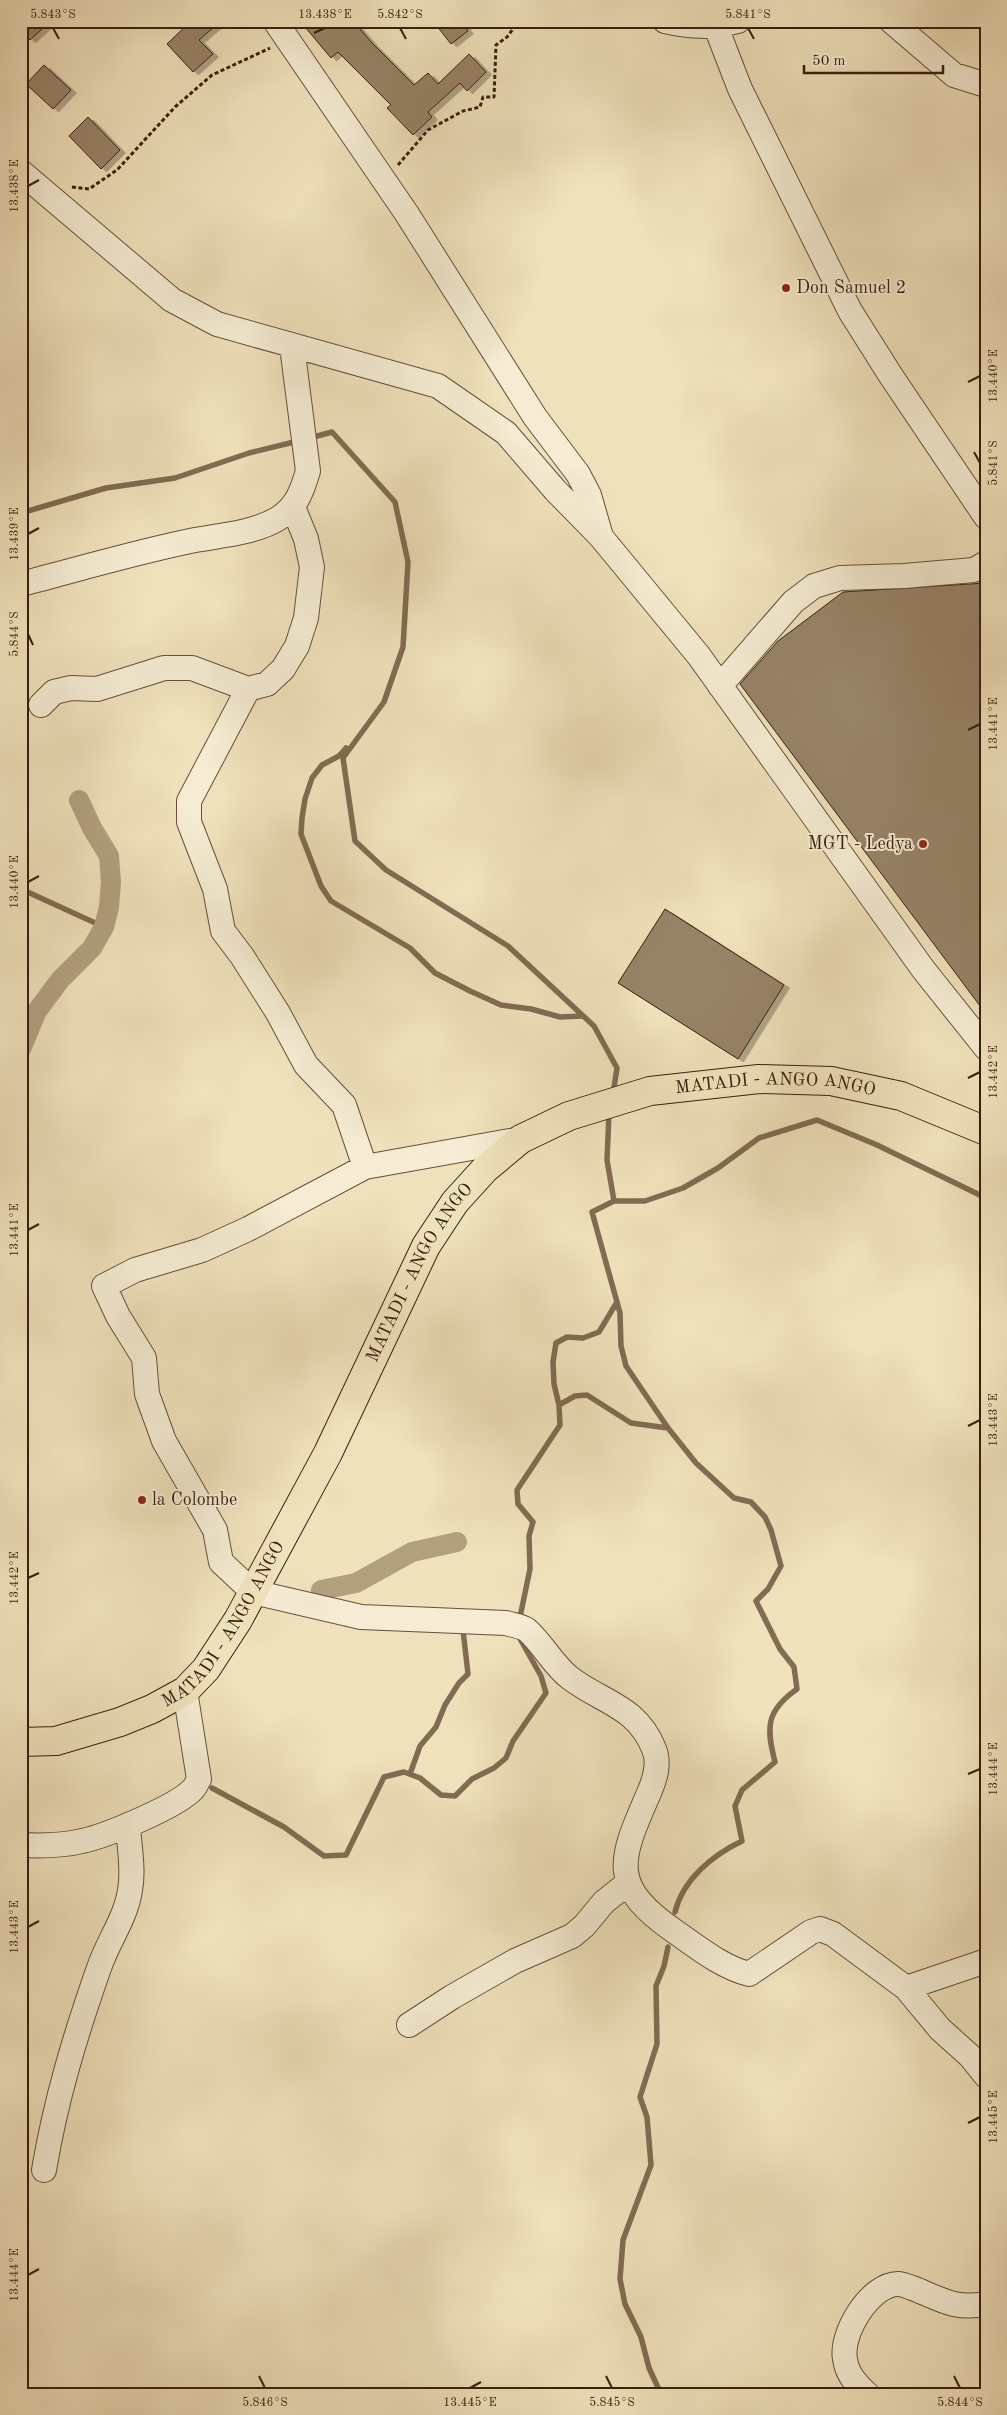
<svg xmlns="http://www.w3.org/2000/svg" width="1007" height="2415" viewBox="0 0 1007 2415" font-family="'Old Standard TT',serif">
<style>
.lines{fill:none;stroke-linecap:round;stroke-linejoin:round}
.stream{stroke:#816b52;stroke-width:5.5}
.canal{stroke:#b19f80;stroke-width:20}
.building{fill:#978368;stroke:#381e0e;filter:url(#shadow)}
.minor-casing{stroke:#664f39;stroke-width:26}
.highway-casing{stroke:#381e0e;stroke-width:30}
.path{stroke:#381e0e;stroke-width:3;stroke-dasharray:4 2.5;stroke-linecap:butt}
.minor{stroke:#f5ecd3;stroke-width:24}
.highway{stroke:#efe1bb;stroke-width:28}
.ticks{fill:none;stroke:#381e0e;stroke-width:2}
.poi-dot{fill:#8f2418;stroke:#f5ecd3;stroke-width:2}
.labels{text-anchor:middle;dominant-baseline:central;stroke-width:4;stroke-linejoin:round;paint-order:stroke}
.poi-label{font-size:18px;fill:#381e0e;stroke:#f5ecd3;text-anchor:start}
.street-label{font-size:18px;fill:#381e0e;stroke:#f5ecd3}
.neatline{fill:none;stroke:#381e0e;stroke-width:2}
.ticks-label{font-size:12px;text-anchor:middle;fill:#381e0e}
</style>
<defs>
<filter id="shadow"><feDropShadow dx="5.5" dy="3" stdDeviation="0" flood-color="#0004"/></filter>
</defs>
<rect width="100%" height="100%" fill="#efe1bb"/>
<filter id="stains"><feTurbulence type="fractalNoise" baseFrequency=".004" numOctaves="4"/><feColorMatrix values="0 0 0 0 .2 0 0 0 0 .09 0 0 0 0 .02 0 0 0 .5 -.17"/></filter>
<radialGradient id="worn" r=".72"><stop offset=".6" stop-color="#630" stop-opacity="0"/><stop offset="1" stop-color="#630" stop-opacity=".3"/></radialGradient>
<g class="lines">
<path class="stream" d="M310 438 332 432 395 502 408 562 403 647 384 702 343 758 355 841 386 870 508 946 594 1026 617 1068 613 1094
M21 513 106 488 175 478 249 453 298 441
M346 748 339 756 322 765 312 778 305 799 302 818 301 834 321 886 331 901 410 948 435 973 470 991 501 1005 531 1009 560 1017 582 1016
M21 889 104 927
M609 1113 607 1160 614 1201H645L683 1188 718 1168 759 1138 817 1120 877 1145 986 1198
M614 1201 592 1212 620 1313 621 1346 626 1366 668 1428 696 1463 734 1498 751 1502 765 1517 771 1530 781 1566 768 1589 756 1601 780 1649 794 1667 797 1689C766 1711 766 1727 775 1762L742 1790 735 1806 742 1841C713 1855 683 1879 675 1912
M559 1405 575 1396 587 1395 631 1423 668 1428
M520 1617 530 1569 529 1536 533 1522 518 1504 517 1490 560 1425 559 1405 554 1384 553 1362 556 1343 567 1337 583 1338 599 1332 617 1302
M410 1774 420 1746 436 1727 445 1705 459 1683 468 1674 463 1630
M212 1788 284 1827 324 1856 346 1855 384 1777 404 1772 420 1778 441 1795 455 1796 472 1779 494 1768 506 1758 513 1741 546 1693 541 1676 519 1637
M661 2394 649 2368 641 2337 625 2304 620 2279 623 2240 651 2165 647 2117 640 2097 657 2044 656 1986 664 1966 668 1947"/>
<path class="canal" d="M21 1049 37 1011 60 980 92 948 104 927 109 907 111 882 109 856 92 828 79 800
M321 1590 356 1583 412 1552 457 1542"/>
</g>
<path class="building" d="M21 21H51L30 40 21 30Z
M191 21H221L199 40 213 54 193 72 167 44Z
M300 21H353L372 43 414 85 428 73 438 84 469 54 486 72 467 91 460 83 428 112 432 117 413 135 387 108 391 105 338 52 331 58Z
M433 21H461L468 31 451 44Z
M44 65 71 90 53 109 26 84Z
M88 117 120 150 101 169 69 136Z
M986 583V1014L740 684 778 641 843 592Z
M665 909 784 985 738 1059 618 983Z"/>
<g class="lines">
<g class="minor-casing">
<path id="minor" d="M275 21 407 214 535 417 578 474 589 495 600 533
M665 21C691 27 712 28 738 21
M891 21 954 75 986 85
M716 27 740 89 850 311 891 376 986 517
M21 172 172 300 217 324 438 386 506 433 555 490 601 537 699 656 923 969 986 1048
M21 584C79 569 136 552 195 540 222 535 255 533 279 518 297 506 302 491 308 471L292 346
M720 686 793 602 814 586 840 578 904 576 974 570 986 563
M248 689 189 801V822L215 889 223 931 242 956 278 1013 306 1065 344 1105 365 1167
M41 705 54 692 71 688 97 689 164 668H192L248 689 267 684 283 669 297 646 306 618 312 567 306 539 293 507
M521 1139 365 1167 248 1229 202 1250 135 1270 104 1286 118 1316 144 1358 147 1394 164 1441 215 1530 221 1562 253 1592 361 1617 506 1623C512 1625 521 1626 527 1630 543 1644 553 1665 570 1678 603 1703 637 1706 654 1749 660 1763 655 1779 649 1793 619 1861 608 1886 677 1933 700 1949 722 1967 749 1974L811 1932 820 1929 833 1934 906 1988 940 2029 970 2056 986 2076
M21 1845C42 1846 62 1846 82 1841 106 1836 178 1806 193 1789 196 1786 197 1782 199 1779L185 1691
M906 1988 986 1961
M409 2025 452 1997 515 1961 572 1936 584 1926 604 1902 628 1883
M44 2170C56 2099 75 2036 99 1968 108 1941 126 1918 130 1890 134 1870 129 1846 128 1825
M867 2394C856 2384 847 2374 845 2359 840 2334 870 2284 898 2284 904 2284 914 2289 920 2291 945 2302 958 2309 986 2304"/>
</g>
<g class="highway-casing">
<g id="highway">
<path id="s1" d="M21 1742 56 1741 120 1722 152 1709 185 1691 206 1669 238 1620 328 1453 426 1246 455 1202 485 1169 521 1139 569 1116 650 1091 759 1079 831 1081 901 1096 986 1131"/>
</g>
</g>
<path class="path" d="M398 165 428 130 463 111 480 107 483 97H494L496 45 507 37 519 21
M72 187 89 189 117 170 175 107 212 75 270 48"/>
<use href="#minor" class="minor"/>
<use href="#highway" class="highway"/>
</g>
<path class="ticks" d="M53 28 59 39M400 28 406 39M748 28 754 39M314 33 325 28M28 186 39 180M968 382 980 376M974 452 980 463M28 534 39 528M28 634 33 645M968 730 980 724M28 882 39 876M968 1078 980 1072M28 1230 39 1224M968 1426 980 1420M28 1578 39 1573M968 1774 980 1769M28 1927 39 1921M968 2123 980 2117M28 2275 39 2269M259 2376 265 2388M606 2376 612 2388M954 2376 960 2388M470 2388 481 2382"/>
<g class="poi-dot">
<circle cx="786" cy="288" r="5"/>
<circle cx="923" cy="844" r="5"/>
<circle cx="142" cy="1500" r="5"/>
</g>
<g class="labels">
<g class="poi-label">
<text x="796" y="288">Don Samuel 2</text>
<text x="913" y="844" text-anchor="end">MGT - Ledya</text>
<text x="152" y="1500">la Colombe</text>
</g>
<g class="street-label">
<text stroke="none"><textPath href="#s1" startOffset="1090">MATADI - ANGO ANGO</textPath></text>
<text stroke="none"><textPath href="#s1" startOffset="655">MATADI - ANGO ANGO</textPath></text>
<text stroke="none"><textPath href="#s1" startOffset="250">MATADI - ANGO ANGO</textPath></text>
</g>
</g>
<rect width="1007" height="2415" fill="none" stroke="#efe1bb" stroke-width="55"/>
<path d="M804 65v8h139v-8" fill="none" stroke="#381e0e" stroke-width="2.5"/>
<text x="812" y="65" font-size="15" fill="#381e0e" stroke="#f5ecd3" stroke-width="4" paint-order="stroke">50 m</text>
<rect x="28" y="28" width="952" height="2360" class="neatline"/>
<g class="ticks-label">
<text x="53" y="18">5.843°S</text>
<text x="325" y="18">13.438°E</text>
<text x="400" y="18">5.842°S</text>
<text x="748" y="18">5.841°S</text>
<text transform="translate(14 186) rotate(-90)" y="4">13.438°E</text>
<text transform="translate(993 376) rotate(-90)" y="4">13.440°E</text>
<text transform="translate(993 463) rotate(-90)" y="4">5.841°S</text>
<text transform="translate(14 534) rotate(-90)" y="4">13.439°E</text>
<text transform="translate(14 634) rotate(-90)" y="4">5.844°S</text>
<text transform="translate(993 724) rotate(-90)" y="4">13.441°E</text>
<text transform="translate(14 882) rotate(-90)" y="4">13.440°E</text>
<text transform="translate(993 1072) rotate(-90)" y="4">13.442°E</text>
<text transform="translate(14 1230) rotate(-90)" y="4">13.441°E</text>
<text transform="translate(993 1420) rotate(-90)" y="4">13.443°E</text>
<text transform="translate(14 1578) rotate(-90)" y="4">13.442°E</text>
<text transform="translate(993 1769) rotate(-90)" y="4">13.444°E</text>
<text transform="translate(14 1927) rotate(-90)" y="4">13.443°E</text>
<text transform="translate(993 2117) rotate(-90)" y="4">13.445°E</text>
<text transform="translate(14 2275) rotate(-90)" y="4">13.444°E</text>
<text x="265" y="2406">5.846°S</text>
<text x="470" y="2406">13.445°E</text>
<text x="612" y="2406">5.845°S</text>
<text x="960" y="2406">5.844°S</text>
</g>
<rect width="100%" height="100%" filter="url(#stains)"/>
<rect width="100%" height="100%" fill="url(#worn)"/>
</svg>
